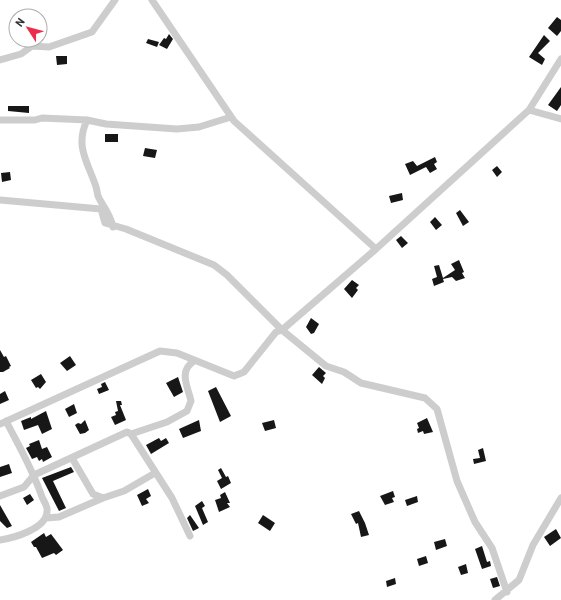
<svg xmlns="http://www.w3.org/2000/svg" width="561" height="600" viewBox="0 0 561 600" font-family="Barlow,sans-serif">
<style>
.building{fill:#171717}
.lines{fill:none;stroke-linecap:round;stroke-linejoin:round}
.minor{stroke:#cdcdcd;stroke-width:7}
</style>
<rect width="100%" height="100%" fill="#fff"/>
<path class="building" d="M557 17 561 20V31L557 36 548 28Z
M169 34 173 39 167 49 159 45 164 38 166 39Z
M544 35 550 41 538 53 545 59 542 65 529 57Z
M148 39 159 42 157 47 146 43Z
M56 56H67V64L57 65Z
M561 87V105L557 111 548 105Z
M8 106H29V113L8 111Z
M105 134H118V142H105Z
M145 148 157 150 155 158 143 156Z
M435 157 437 162 434 164 437 169 430 173 426 167 410 175 405 164 413 161 417 166Z
M497 166 502 172 497 177 492 170Z
M10 172 11 180 2 182 1 173Z
M402 193 403 200 391 203 389 196Z
M460 210 469 222 463 226 456 213Z
M435 217 442 225 436 230 430 222Z
M401 236 408 243 402 248 396 240Z
M459 260 464 272 462 273 465 278 456 281 452 277 443 279 444 282 434 286 432 279 437 277 434 266 439 265 443 278 455 270 451 264Z
M352 280 359 285 356 288 358 290 352 298 344 289Z
M311 318 319 324 314 333 311 334 306 327Z
M0 350 4 357 6 356 11 366 9 367 10 368 3 372H0Z
M70 356 76 365 67 371 60 363Z
M319 367 326 373 323 376 325 378 322 384 312 375Z
M41 374 46 382 40 389 38 387 36 388 31 380Z
M178 377 183 392 174 397 166 383Z
M105 382 109 390 99 394 97 389 102 387 101 384Z
M216 387 231 416 220 422 208 391Z
M5 391 9 400 0 404V394Z
M116 401H121L122 405H120L126 420 115 425 111 417 116 415 115 412 118 411Z
M74 404 77 413 69 417 65 409Z
M46 411 52 429 42 434 38 425 24 430 21 421 31 417V419Z
M427 418 433 432 424 434 423 431 418 433 417 429 419 428 417 423Z
M85 420 89 430 85 433 80 434 75 425 78 423 81 424Z
M199 420 201 431 183 438 179 429Z
M274 420 276 428 265 431 262 423Z
M159 438 161 441 166 438 169 443 151 454 146 445Z
M39 440 42 449 47 447 52 457 43 462 42 459 39 461 37 457 32 459 26 448 30 446 29 444Z
M483 448 486 461 474 464 473 459 480 458 478 450Z
M9 464 12 473 0 477V467Z
M71 467 74 472 53 481 66 508 59 511 42 478Z
M221 468 226 477 228 476 231 483 221 489 217 481 222 478 218 470Z
M148 489 151 496 146 499 149 503 142 506 137 495Z
M393 491 395 497 392 498 394 502 385 505 380 496Z
M225 492 230 503H227L230 507 219 512 215 500 221 498 220 495Z
M30 494 34 500 27 505 23 498Z
M417 496 418 502 407 506 405 500Z
M202 501 205 506 202 508 208 522 203 525 195 506Z
M0 505 12 526 7 528 0 521Z
M359 511 365 523 369 535 361 537 358 523 356 524 351 514Z
M190 515 199 528 193 531 187 518Z
M263 515 275 523 270 531 258 523Z
M556 529 561 538 550 546 544 537Z
M44 533 46 537 51 534 63 550 56 555 54 553 42 558 36 547H34L31 542Z
M445 539 447 546 436 550 434 542Z
M482 546 487 562 490 561 491 566 482 569 475 549Z
M426 556 428 563 419 566 417 559Z
M466 564 468 573 461 575 458 567Z
M497 577 500 586 493 588 490 579Z
M395 578 396 584 387 587 386 581Z"/>
<g class="lines">
<path class="minor" d="M152 0 234 121 376 249
M0 60 21 54 32 46 49 47 92 32 115 0
M529 110 561 59
M0 120H35L42 118 87 120 106 124 177 129 199 127 231 117
M87 120C75 146 87 161 95 184 97 188 97 193 98 196 103 207 110 213 113 227
M0 200 101 209 105 223 126 229 214 265 227 275 282 330 326 366 344 372 361 383 425 398 437 409 457 481 475 522 492 548 507 592
M0 424 160 351 177 353 234 376 244 372 276 332 282 330 376 249 529 110 561 119
M131 434 172 498 190 536
M72 458 93 494 103 498 124 491 155 473
M0 496 24 487 34 475 127 432 131 434 167 422 187 411 191 401C188 387 178 371 194 361
M46 518 59 517 103 498
M0 540C13 538 47 529 47 511 48 507 44 501 42 497 33 470 19 446 6 421
M495 600 519 580 533 545 561 498"/>
</g>
<g transform="translate(28 28) rotate(306)"><circle r="19" fill="#ffffff" stroke="#acacac"/>
<path d="M0-3L7 15L0 10L-7 15Z" fill="#eb2d4b"/>
<text y="-6" font-size="11" font-weight="bold" text-anchor="middle" fill="#303030">N</text>
</g>
</svg>
